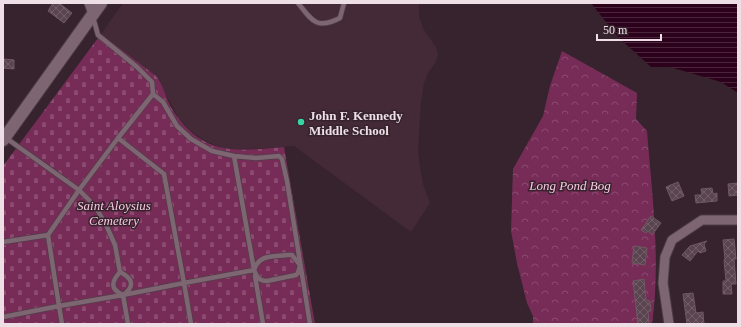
<svg xmlns="http://www.w3.org/2000/svg" width="741" height="327" viewBox="0 0 741 327" font-family="'Times New Roman',serif">
<style>
.built{fill:#442a37}
.cemetery{fill:url(#cemetery-stones)}
.park{fill:url(#park-crowns)}
.water{fill:url(#water-rules)}
.building{fill:url(#building-cross-hatch);stroke:#6f5863}
.lines{fill:none;stroke-linecap:round;stroke-linejoin:round}
.lane-casing{stroke:#4f3e47;stroke-width:6}
.street-casing{stroke:#4f3e47;stroke-width:11}
.secondary-casing{stroke:#4f3e47;stroke-width:14}
.lane{stroke:#7d6671;stroke-width:4.5}
.street{stroke:#7d6671;stroke-width:9}
.secondary{stroke:#7d6671;stroke-width:12}
.poi-dot{fill:#39d4a5;stroke:#36232d;stroke-width:1.5}
.labels{text-anchor:middle;dominant-baseline:central;stroke-width:3;stroke-linejoin:round;paint-order:stroke}
.poi-label{font-size:13px;font-weight:bold;fill:#eddfe5;stroke:#36232d;text-anchor:start}
.park-label{font-size:13px;font-style:italic;fill:#fac9e1;stroke:#36232d}
</style>
<defs>
<pattern id="cemetery-stones" width="16" height="16" patternUnits="userSpaceOnUse"><rect width="16" height="16" fill="#772c58"/><path d="M2 7V4a2 2 0 0 1 4 0v3zM10 15v-3a2 2 0 0 1 4 0v3z" fill="#8b4a70"/></pattern>
<pattern id="park-crowns" width="20" height="18" patternUnits="userSpaceOnUse"><rect width="20" height="18" fill="#772c58"/><path d="M2 6a3 3 0 1 1 6 0M12 15a3 3 0 1 1 6 0" fill="none" stroke="#8b4a70"/></pattern>
<pattern id="water-rules" width="6" height="5" patternUnits="userSpaceOnUse"><rect width="6" height="5" fill="#2b011b"/><path d="M0 2.5h6" fill="none" stroke="#4a263c"/></pattern>
<pattern id="building-cross-hatch" width="8" height="8" patternUnits="userSpaceOnUse"><rect width="8" height="8" fill="#5a444f"/><path d="M0 0l8 8M0 8l8-8" fill="none" stroke="#725f68"/></pattern>
</defs>
<rect width="100%" height="100%" fill="#36232d"/>
<path class="built" d="M123 3H419V16L424 30 436 47 438 55 436 62 429 71 424 83 421 102 418 150 420 167 423 184 430 203 411 232 294 146 241 150 221 148 202 139 188 129 178 117 156 76 101 34Z"/>
<path class="cemetery" d="M101 34 156 76C164 86 166 99 172 109 203 157 235 151 284 147L315 324H3V166Z"/>
<path class="park" d="M562 51 637 93 636 119 647 131C652 195 661 260 652 324H533V316L527 303 517 263 511 231 513 169 543 116 550 86Z"/>
<path class="water" d="M591 3H738V93L721 82 670 67H651L617 36Z"/>
<path class="building" d="M53 3H59L72 13 64 23 48 11Z
M3 59 14 60V69L3 68Z
M678 182 684 196 672 201 666 187Z
M738 183V195L729 196 728 184Z
M712 188 713 194 717 193V201L696 203 695 195H702L701 189Z
M651 216 661 223 652 235 648 231 646 233 641 230Z
M734 239 736 259H734L736 284H731L732 294H723V281H726L724 260H725L723 240Z
M707 241 704 244 706 251 700 253 698 251 690 261 682 255 690 246Z
M634 246 647 248 645 265 632 263Z
M644 279 646 300 650 301 651 311H648L649 324H638L633 281Z
M693 293 696 313 703 312 704 324H687L683 294Z"/>
<g class="lines">
<g class="lane-casing">
<path id="lane" d="M298 3C312 21 317 30 340 18L344 3
M93 17 98 35 137 67 152 82 153 94
M6 138 79 190 89 200 98 211 107 227 115 245 120 272C132 278 136 286 123 295L184 283 164 174 118 138 153 94 163 102 177 126 191 139 212 151 234 156
M3 242 48 235 79 190 118 138
M287 255H292L300 265 298 273 296 275 267 281C259 281 257 277 254 270 259 254 273 257 287 255Z
M120 272C111 282 110 289 123 295
M255 276 263 324
M123 295 128 324
M3 317 59 306 48 235
M62 324 59 306 123 295
M191 324 184 283 254 270 234 156 256 158 279 156 282 159 287 181 310 324"/>
</g>
<g class="street-casing">
<path id="street" d="M89 3 93 14
M669 324 663 283 665 257 672 240 702 220H738"/>
</g>
<g class="secondary-casing">
<path id="secondary" d="M3 140 101 3"/>
</g>
<use href="#lane" class="lane"/>
<use href="#street" class="street"/>
<use href="#secondary" class="secondary"/>
</g>
<circle class="poi-dot" cx="301" cy="122" r="4"/>
<g class="labels">
<g class="poi-label">
<text x="309" y="115">John F. Kennedy<tspan x="309" dy="15">Middle School</tspan></text>
</g>
<g class="park-label">
<text x="570" y="185">Long Pond Bog</text>
<text x="114" y="205">Saint Aloysius<tspan x="114" dy="15">Cemetery</tspan></text>
</g>
</g>
<rect width="741" height="327" fill="none" stroke="#eddfe5" stroke-width="8"/>
<path d="M597 34v6h64v-6" fill="none" stroke="#eddfe5" stroke-width="2"/>
<text x="603" y="34" font-size="12" fill="#eddfe5" stroke="#36232d" stroke-width="3" paint-order="stroke">50 m</text>
</svg>
